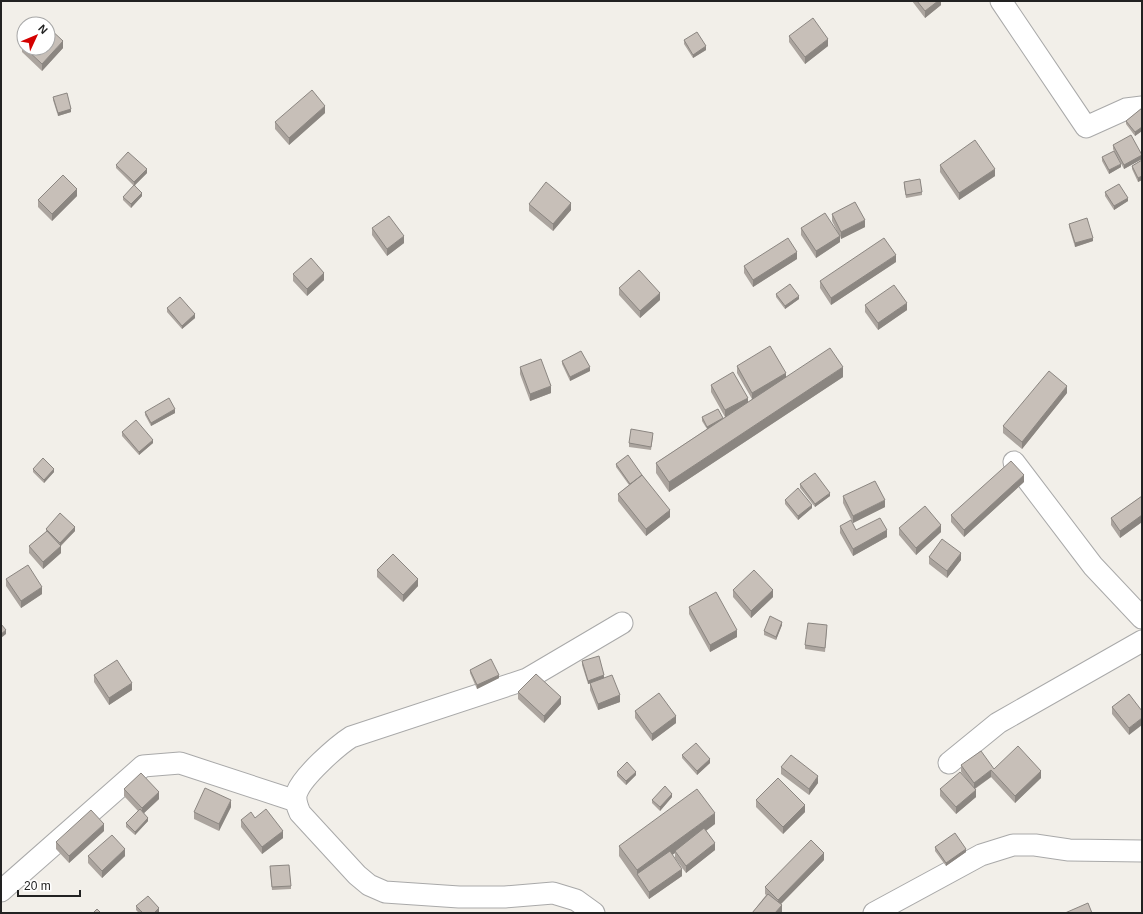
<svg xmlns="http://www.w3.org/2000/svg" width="1143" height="914" viewBox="0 0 1143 914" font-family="Arial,sans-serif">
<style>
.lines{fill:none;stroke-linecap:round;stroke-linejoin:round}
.minor-casing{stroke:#a9a9a9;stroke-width:23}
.minor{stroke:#fff;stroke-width:21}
.wall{fill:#aba49e}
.shaded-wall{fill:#8b8681}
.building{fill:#c7bfb8;stroke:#8b8681}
</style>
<rect width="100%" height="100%" fill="#f2efe9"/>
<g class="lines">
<g class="minor-casing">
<path id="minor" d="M1001 1 1086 127 1126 109 1142 107
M1014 462 1093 566 1142 618
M949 763 998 723 1142 641
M1 891 143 766 180 763 296 801
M594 913 576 900 553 893 505 897H459L385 892 369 885 357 875 300 813C297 806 294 799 297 792 303 776 337 746 351 737L527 679 622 623
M874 913 981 855 1013 845H1035L1069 850 1142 851"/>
</g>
<use href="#minor" class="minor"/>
</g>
<path class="wall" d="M912 1H941V5L925 18Z
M789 36 828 46 805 64 789 42Z
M684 40 706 50 693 58 684 44Z
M24 44V48H63L42 71 22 52V45Z
M53 97 71 112 58 116 53 100Z
M1142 108V131L1135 136 1126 124V121Z
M325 113 289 145 275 129V122Z
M1113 145 1142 155V159L1124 169 1113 149Z
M1102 157 1121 167 1109 174 1102 161Z
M1142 160V180L1138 182 1132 169V166Z
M116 165 147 173 135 185 142 196 131 208 123 200V197L134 186 116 168Z
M940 165 995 176 959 200 940 172Z
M904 182 922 192V195L906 198 904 186Z
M1105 192 1128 201 1114 210 1105 196Z
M77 196 52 221 38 207V200Z
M529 204 571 210 553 231 529 211Z
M832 214 865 227 841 239 840 236V242L816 258 801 235V228L839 235 832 221Z
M1069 224 1093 241 1075 247 1069 227Z
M372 228 404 243 387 256 372 235Z
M797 259 753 287 744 273V266Z
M896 262 831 305 820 288V281Z
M293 274 324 280 307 296 293 281Z
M619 288 660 300 640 318 619 295Z
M776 294 799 299 785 309 776 297Z
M865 305 907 310 878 330 865 312Z
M167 308 195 318 182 329 167 312Z
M562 361 590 371 570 381 562 364Z
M737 366 786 377H843L669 492 656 473V463L707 429 702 421V417L723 419 725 417 711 392V385L748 402 752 399 737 373Z
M520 367 551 393 530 401 520 374Z
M1067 393 1022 449 1003 433V426Z
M145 412 175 413 151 426 145 415Z
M122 432 153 443 139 455 122 436Z
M653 436 651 450 629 447V443Z
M616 464 642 475 670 517 646 536 618 501V494L629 485 616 467Z
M1141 467H1142V476L1141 474Z
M33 469 54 472 44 483 33 472Z
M1024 482 964 537 951 522V515Z
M800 484 830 496 815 507 800 488Z
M843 496 885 507 853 523 843 503Z
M1142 496V522L1120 538 1111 525V518Z
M785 500 812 508 798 520 785 504Z
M840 526 856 530 887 537 853 556 840 533Z
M899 528 941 532 916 555 899 535Z
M46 529 75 531 61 546V553L43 569 29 553V546L46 532Z
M929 557 961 560 947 578 929 564Z
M377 570 418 586 403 602 377 577Z
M6 579 42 594 21 608 6 586Z
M733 590 773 597 751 618 733 597Z
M689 607 737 637 710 652 689 614Z
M782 625 776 640 764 635V631Z
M827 629 825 652 805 649V645Z
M582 661 604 678 620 702 598 710 590 690V683L588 684 582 665Z
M470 670 499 678 477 689 470 673Z
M94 675 132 690 109 705 94 682Z
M518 692 561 704 544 723 518 699Z
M1129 694V735L1112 714V707Z
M635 711 676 723 652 741 635 718Z
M682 755 710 763 697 775 682 758Z
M961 765 994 769 1041 778 1015 803 991 777 975 789 976 797 956 814 940 796V789L967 780 961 772Z
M781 767 818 783 809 795 781 774Z
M617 772 636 775 626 785 617 776Z
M124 789 159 799 144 813 148 821 135 835 126 827V823L138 811 124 796Z
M672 797 660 811 652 803V800Z
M756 800 805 812 783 834 756 807Z
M231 807 219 831 194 819V812Z
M255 818 283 838 262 854 241 827V820Z
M715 824 706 831 715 850 686 873 675 858V853L672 855 682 876 649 899 619 856V846Z
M104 831 69 863 56 849V842Z
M935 847 966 852 946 866 935 851Z
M88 856H125L102 878 88 863Z
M824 860 781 904 782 912 781 913H752L766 895 765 894V887Z
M270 870 291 886V889L272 890Z
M136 906 159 912 158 913H139L136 910Z"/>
<path class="shaded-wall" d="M938 1H941V5L925 18V11Z
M828 39V46L805 64V57Z
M63 41V48L42 71V64Z
M706 46V50L693 58V55Z
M325 106V113L289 145V138Z
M71 109V112L58 116V113Z
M1142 127V131L1135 136V132Z
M1142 155V159L1124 169V165Z
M1121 164V167L1109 174V170Z
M147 169V173L134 186V182Z
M995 169V176L959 200V193Z
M1142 176V180L1138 182V178Z
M77 189V196L52 221V214Z
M142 193V196L131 208V204Z
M1128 198V201L1114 210V206Z
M571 203V210L553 231V224Z
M865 220V227L841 239V232Z
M404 236V243L387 256V249Z
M840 236V242L816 258V251Z
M1093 238V241L1075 247V243Z
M797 252V259L753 287V280Z
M896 255V262L831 305V298Z
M324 273V280L307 296V289Z
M660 293V300L640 318V311Z
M799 296V299L785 309V306Z
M907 303V310L878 330V323Z
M195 314V318L182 329V326Z
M590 367V371L570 381V377Z
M843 367V377L669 492V482Z
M786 373V380L752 400V393Z
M551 386V393L530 401V394Z
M1067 386V393L1022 449V442Z
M748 398V405L725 417V410Z
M175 409V413L151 426V423Z
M723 418 707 430V427Z
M153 440V443L139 455V452Z
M54 469V472L44 483V480Z
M1024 475V482L964 537V530Z
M830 493V496L815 507V504Z
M885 500V507L853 523V516Z
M812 505V508L798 520V516Z
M670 510V517L646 536V529Z
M1142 515V522L1120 538V531Z
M941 525V532L916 555V548Z
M75 527V531L60 546V543Z
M887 530V537L853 556V549Z
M61 546V553L43 569V562Z
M961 553V560L947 578V571Z
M418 579V586L403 602V595Z
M42 587V594L21 608V601Z
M773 590V597L751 618V611Z
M782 622V625L776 640V637Z
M6 630V634L1 638V634Z
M737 630V637L710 652V645Z
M499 675V678L477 689V685Z
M604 675V679L588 684V681Z
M132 683V690L109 705V698Z
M620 695V702L598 710V704Z
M561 697V704L544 723V716Z
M676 716V723L652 741V734Z
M1142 718V725L1129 735V728Z
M710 759V763L697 775V771Z
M991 770V777L974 789V783Z
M1041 771V778L1015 803V796Z
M636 772V775L626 785V781Z
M818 776V783L809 795V789Z
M976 790V797L956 814V807Z
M159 792V799L142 815V808Z
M672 794V797L660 811V807Z
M231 800V807L219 831V824Z
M805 805V812L783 834V827Z
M715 813V824L676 852 675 851V853L640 878 637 874V870Z
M148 818V821L135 835V832Z
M104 824V831L69 863V856Z
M283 831V838L262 854V847Z
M715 843V850L686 873V866Z
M125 849V856L102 878V871Z
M966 849V852L946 866V863Z
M824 853V860L778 907V900Z
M682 869V876L649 899V892Z
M782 905V912L781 913H775Z
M159 908V912L158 913H154Z"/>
<path class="building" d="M917 1H938L925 11Z
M813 18 828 39 805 57 789 36Z
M48 27 63 41 42 64 25 48H48Z
M697 32 706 46 693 55 684 40Z
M312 90 325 106 289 138 275 122Z
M67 93 71 109 58 113 53 97Z
M1142 108V127L1135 132 1126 121Z
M1131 135 1142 155 1124 165 1113 145Z
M975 140 995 169 959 193 940 165Z
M1114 151 1121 164 1109 170 1102 157Z
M128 152 147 169 134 182 116 165Z
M1142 160V176L1138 178 1132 166Z
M63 175 77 189 52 214 38 200Z
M920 179 922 192 906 195 904 182Z
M546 182 571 203 553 224 529 204Z
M1119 184 1128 198 1114 206 1105 192Z
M134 185 142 193 131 204 123 197Z
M855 202 865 220 841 232 832 214Z
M825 213 840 236 816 251 801 228Z
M389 216 404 236 387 249 372 228Z
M1087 218 1093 238 1075 243 1069 224Z
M788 238 797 252 753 280 744 266Z
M884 238 896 255 831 298 820 281Z
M311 258 324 273 307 289 293 274Z
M639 270 660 293 640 311 619 288Z
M790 284 799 296 785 306 776 294Z
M894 285 907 303 878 323 865 305Z
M180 297 195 314 182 326 167 308Z
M770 346 786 373 752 393 737 366Z
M830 348 843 367 669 482 656 463Z
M581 351 590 367 570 377 562 361Z
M541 359 551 386 530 394 520 367Z
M1049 371 1067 386 1022 442 1003 426Z
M733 372 748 398 725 410 711 385Z
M169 398 175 409 151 423 145 412Z
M718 409 723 418 707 427 702 417Z
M136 420 153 440 139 452 122 432Z
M631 429 653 433 651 447 629 443Z
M628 455 642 475 630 484 616 464Z
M43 458 54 469 44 480 33 469Z
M1011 461 1024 475 964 530 951 515Z
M815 473 830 493 815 504 800 484Z
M642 475 670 510 646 529 618 494Z
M875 481 885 500 853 516 843 496Z
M798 488 812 505 798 516 785 500Z
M1142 496V515L1120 531 1111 518Z
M925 506 941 525 916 548 899 528Z
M60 513 75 527 60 543 46 529Z
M880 518 887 530 853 549 840 526 851 520 856 530Z
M47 531 61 546 43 562 29 546Z
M942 539 961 553 947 571 929 557Z
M393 554 418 579 403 595 377 570Z
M28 565 42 587 21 601 6 579Z
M754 570 773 590 751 611 733 590Z
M716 592 737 630 710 645 689 607Z
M770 616 782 622 776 637 764 631Z
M808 623 827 625 825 648 805 645Z
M1 624 6 630 1 634Z
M599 656 604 675 588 681 582 661Z
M491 659 499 675 477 685 470 670Z
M117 660 132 683 109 698 94 675Z
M536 674 561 697 544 716 518 692Z
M612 675 620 695 598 704 590 683Z
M659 693 676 716 652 734 635 711Z
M1129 694 1142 711V718L1129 728 1112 707Z
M696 743 710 759 697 771 682 755Z
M1018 746 1041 771 1015 796 991 770 974 783 961 765 981 751 994 769Z
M791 755 818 776 809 789 781 767Z
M627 762 636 772 626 781 617 772Z
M960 772 976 790 956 807 940 789Z
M141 773 159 792 142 808 124 789Z
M778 778 805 805 783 827 756 800Z
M665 786 672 794 660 807 652 800Z
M205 788 231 800 219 824 194 812Z
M697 789 715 813 637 870 619 846Z
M140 809 148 818 135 832 126 823Z
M266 809 283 831 262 847 241 820 251 812 255 818Z
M91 810 104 824 69 856 56 842Z
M704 828 715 843 686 866 675 851Z
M955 833 966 849 946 863 935 847Z
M112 835 125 849 102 871 88 856Z
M811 840 824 853 778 900 765 887Z
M670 851 682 869 649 892 637 874Z
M289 865 291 886 272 887 270 866Z
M768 894 782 905 775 913H752Z
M148 896 159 908 154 913H143L136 906Z
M1088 903 1092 913H1065Z
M97 909 101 913H93Z"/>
<rect width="1143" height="914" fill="none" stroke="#222222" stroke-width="4"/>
<g transform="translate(36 36) rotate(46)"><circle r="19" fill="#ffffff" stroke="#a7a7a7"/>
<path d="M0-3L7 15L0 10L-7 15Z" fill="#d40000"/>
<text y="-6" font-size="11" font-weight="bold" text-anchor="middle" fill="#222222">N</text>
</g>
<path d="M18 890v6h62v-6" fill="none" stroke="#222222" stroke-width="2"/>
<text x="24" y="890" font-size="12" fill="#222222" stroke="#ffffff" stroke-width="3" paint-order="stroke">20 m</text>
</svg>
